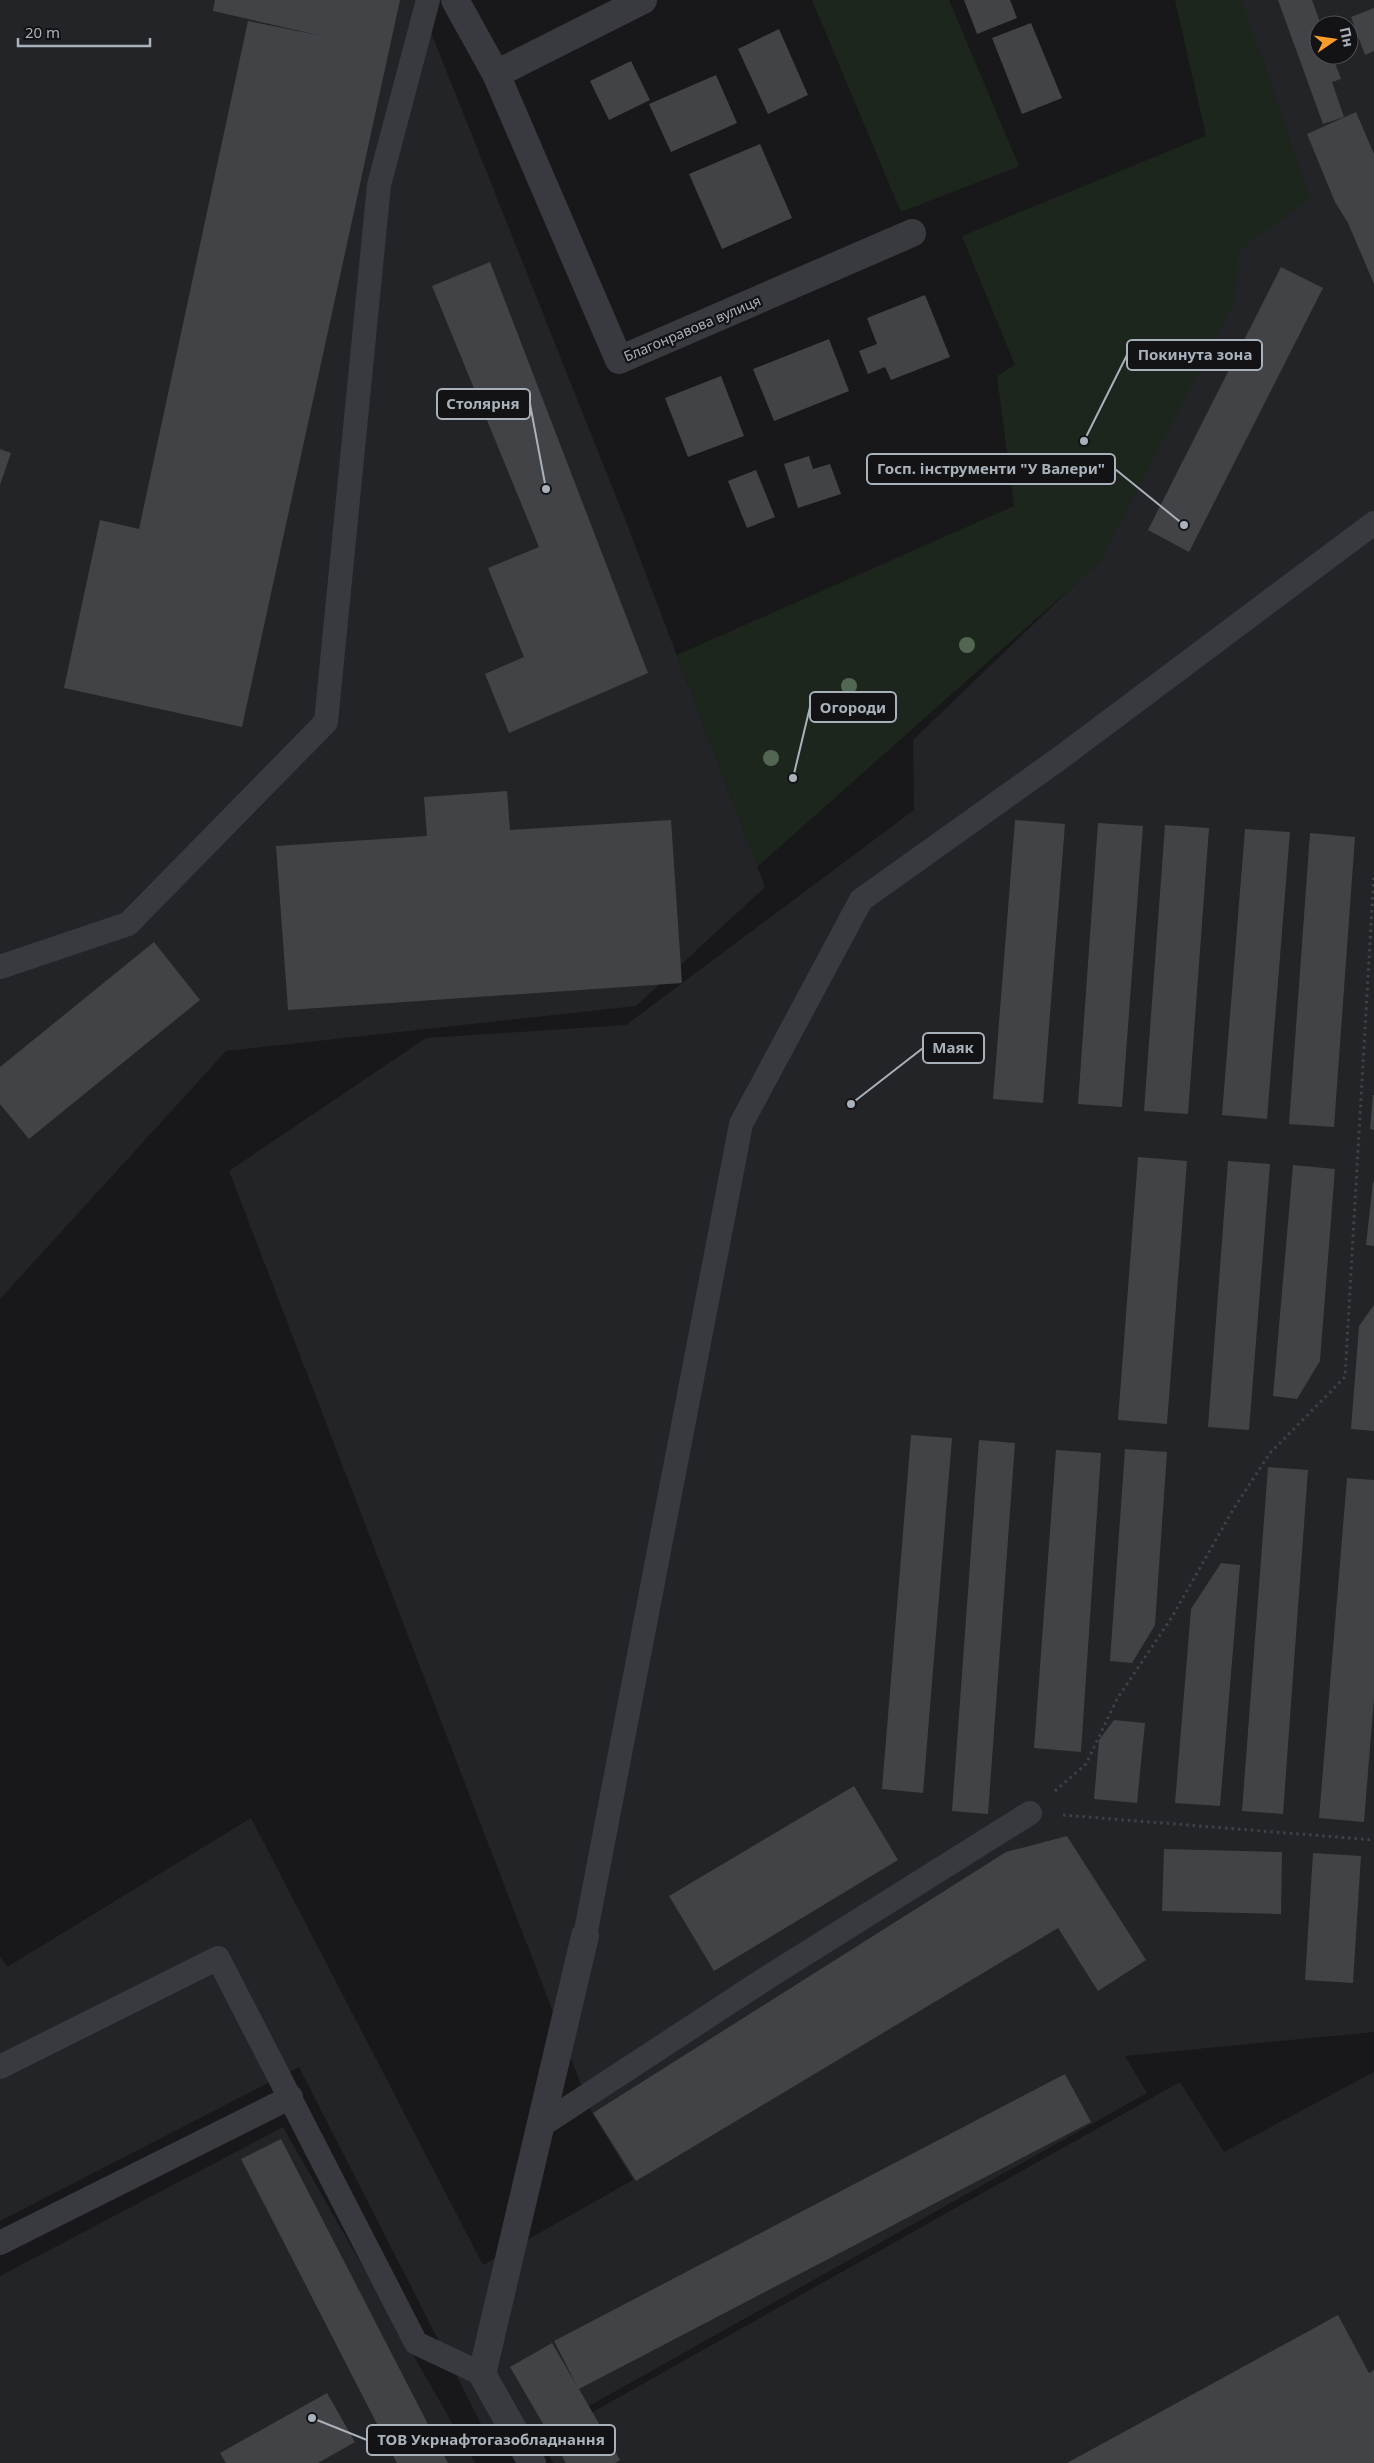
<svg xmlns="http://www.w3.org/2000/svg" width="1374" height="2463" viewBox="0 0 1374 2463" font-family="'Noto Sans',sans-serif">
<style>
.built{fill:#232427;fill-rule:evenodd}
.green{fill:#1d261d}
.building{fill:#414347}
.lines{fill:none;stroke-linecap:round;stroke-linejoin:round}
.path{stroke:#3e4146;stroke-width:3;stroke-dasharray:2.5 4;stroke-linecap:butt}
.lane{stroke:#383a3f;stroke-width:24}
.street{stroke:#383a3f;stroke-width:28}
.tree{fill:#526751}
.labels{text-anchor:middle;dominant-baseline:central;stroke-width:4.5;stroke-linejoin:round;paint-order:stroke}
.street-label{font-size:14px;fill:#a9b1bb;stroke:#131315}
.leader{fill:none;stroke:#a9b1bb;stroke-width:2}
.callout-dot{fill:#a9b1bb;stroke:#131315;stroke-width:2}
.callout{fill:#131315;stroke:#a9b1bb;stroke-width:2}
.callout-label{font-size:15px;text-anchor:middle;font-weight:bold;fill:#a9b1bb}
</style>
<rect width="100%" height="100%" fill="#18181a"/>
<path class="built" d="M0 0H418L625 519 765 887 636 1006 226 1051 0 1299Z
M1241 0H1374V2032L1125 2056 1147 2093 498 2457 299 2067 0 2221V1956L7 1967 251 1818 483 2265 633 2180 592 2113 229 1171 426 1038 626 1025 914 810 913 740 1099 561ZM1319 25H1349V55H1319Z
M1374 2072V2463H553L541 2441 1180 2082 1224 2152Z
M283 2127 475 2463H0V2276Z"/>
<path class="green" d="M812 0H949L1019 166 901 212Z
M1175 0H1242L1310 199 1238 251 1235 301 1100 562 757 867 677 655 1014 506 997 376 1015 365 962 236 1206 136Z"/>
<path class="building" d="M215 0H400L242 727 64 688 100 520 139 529 248 21 322 36 213 11Z
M964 0H1010L1017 18 977 34Z
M1278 0H1312L1321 25H1319V55H1332L1341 79 1332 82 1344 117 1323 124Z
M1374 8V51L1365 55 1351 17Z
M1031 23 1062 98 1022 114 992 38Z
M779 29 808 95 768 114 738 49Z
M631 61 650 100 609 120 590 81Z
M716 75 737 123 671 152 649 104Z
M1356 112 1374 154V284L1348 223 1335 202 1307 134Z
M760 144 792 218 722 249 689 174Z
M490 262 648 673 509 733 485 674 524 657 488 568 539 547 432 286Z
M1281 267 1323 288 1189 552 1148 530Z
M925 295 950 357 891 380 885 367 868 374 859 351 877 344 867 318Z
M829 339 849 391 774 421 753 369Z
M721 376 744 436 688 457 665 398Z
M0 449 11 453 0 485Z
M809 456 813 469 830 464 841 494 798 508 784 464Z
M756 470 775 517 747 528 728 481Z
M507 791 510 830 671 820 682 983 288 1010 276 846 427 836 424 797Z
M1015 820 1065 824 1043 1103 993 1099Z
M1098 823 1143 826 1122 1107 1078 1104Z
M1165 825 1209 828 1188 1114 1144 1111Z
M1245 829 1290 832 1267 1119 1222 1115Z
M1310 833 1355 837 1334 1127 1289 1124Z
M154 942 200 1000 29 1139 0 1104V1067Z
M1373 1095H1374V1130L1370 1129Z
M1138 1157 1187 1161 1167 1424 1118 1420Z
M1228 1161 1270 1164 1249 1430 1208 1427Z
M1293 1165 1335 1169 1320 1361 1297 1399 1273 1396Z
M1373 1182H1374V1246L1366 1245Z
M1374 1305V1431L1351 1429 1359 1326Z
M911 1435 952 1438 923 1793 882 1789Z
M979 1440 1015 1443 988 1814 952 1811Z
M1125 1449 1167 1452 1155 1625 1132 1663 1110 1661Z
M1056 1450 1101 1453 1081 1752 1034 1748Z
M1268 1467 1308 1470 1283 1814 1242 1811Z
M1347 1478 1374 1480V1698L1364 1822 1319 1818Z
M1221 1563 1240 1565 1220 1806 1175 1803 1191 1609Z
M1114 1720 1145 1723 1137 1803 1094 1799 1099 1740Z
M854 1786 898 1860 714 1971 669 1896Z
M1067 1836 1146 1960 1098 1991 1058 1928 636 2181 593 2113 1006 1852Z
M1164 1849 1282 1852 1281 1914 1162 1911Z
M1313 1853 1361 1856 1353 1983 1305 1980Z
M1065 2074 1091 2122 579 2389 620 2460 615 2463H566L510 2367 552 2343 577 2386 554 2341Z
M281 2139 448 2463H397L241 2159Z
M1338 2315 1369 2373 1374 2370V2463H1067Z
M327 2393 355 2442 318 2463H226L220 2453Z"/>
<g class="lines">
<path class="path" d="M1055 1791 1086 1764 1117 1699 1172 1617 1234 1508 1270 1453 1345 1377 1374 873
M1063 1815 1374 1840"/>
<path class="lane" d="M0 967 128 924 326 722 379 185 428 0
M585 1936 741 1124 861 900 1060 758 1374 523
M0 2067 218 1958 416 2343 482 2374
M542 2125 765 1979 1030 1813
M0 2243 291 2097"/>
<path class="street" d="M455 0 496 74 643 0
M496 74 619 360 912 233
M532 2463 482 2374 585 1936"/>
</g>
<g class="tree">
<circle cx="967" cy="645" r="8"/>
<circle cx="849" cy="686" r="8"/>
<circle cx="771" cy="758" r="8"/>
</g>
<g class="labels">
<g class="street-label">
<text transform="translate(692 328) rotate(-23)">Благонравова вулиця</text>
</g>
</g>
<path class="leader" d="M1084 441L1127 355M546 489L530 404M1184 525L1115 469M793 778L810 707M851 1104L923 1048M312 2418L367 2440"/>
<g class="callout-dot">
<circle cx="1084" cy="441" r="5"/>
<circle cx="546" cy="489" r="5"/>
<circle cx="1184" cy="525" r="5"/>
<circle cx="793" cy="778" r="5"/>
<circle cx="851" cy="1104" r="5"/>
<circle cx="312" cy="2418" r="5"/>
</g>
<g class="callout">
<rect x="1127" y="340" width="135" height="30" rx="5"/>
<rect x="437" y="389" width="93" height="30" rx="5"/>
<rect x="867" y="454" width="248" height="30" rx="5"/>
<rect x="810" y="692" width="86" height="30" rx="5"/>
<rect x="923" y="1033" width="61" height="30" rx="5"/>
<rect x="367" y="2425" width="248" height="30" rx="5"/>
</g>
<g class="callout-label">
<text x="1195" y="360">Покинута зона</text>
<text x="483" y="409">Столярня</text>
<text x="991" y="474">Госп. інструменти "У Валери"</text>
<text x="853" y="713">Огороди</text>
<text x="953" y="1053">Маяк</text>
<text x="491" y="2445">ТОВ Укрнафтогазобладнання</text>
</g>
<g transform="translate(1334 40) rotate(77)"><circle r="24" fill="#131315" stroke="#4f5257"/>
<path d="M0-4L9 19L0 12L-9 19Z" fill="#ff9d2b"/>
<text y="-8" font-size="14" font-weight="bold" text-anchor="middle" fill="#a9b1bb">Пн</text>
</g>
<path d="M18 38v8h132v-8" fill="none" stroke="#a9b1bb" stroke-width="2.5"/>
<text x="25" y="38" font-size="15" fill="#a9b1bb" stroke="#131315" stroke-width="4" paint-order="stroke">20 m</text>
</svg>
